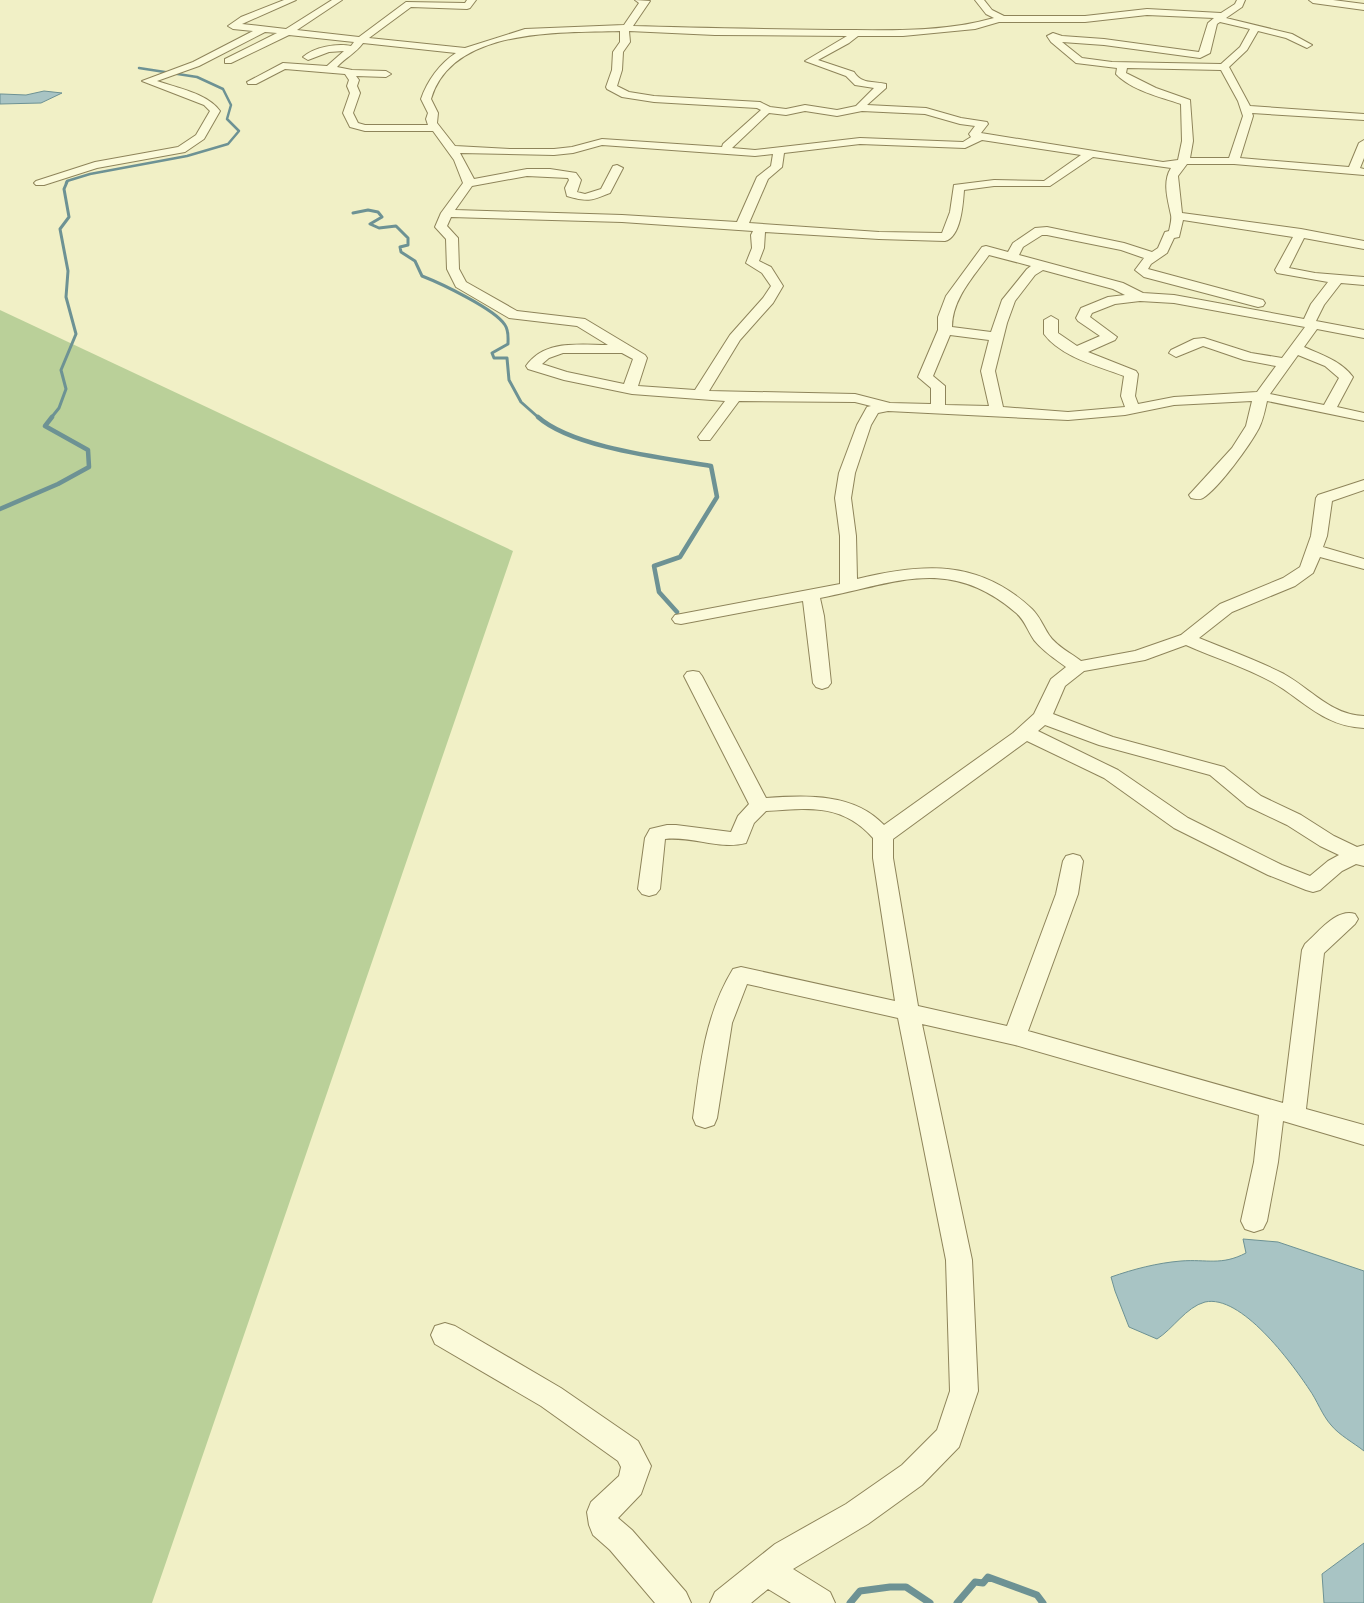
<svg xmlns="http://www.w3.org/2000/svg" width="1364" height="1603" viewBox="0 0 1364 1603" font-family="Lora,serif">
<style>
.green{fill:#bad099}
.water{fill:#a8c4c4;stroke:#6d9294}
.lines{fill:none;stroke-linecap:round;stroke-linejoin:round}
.stream-far3{stroke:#6d9294;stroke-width:2.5}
.stream-far2{stroke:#6d9294;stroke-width:3}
.stream-far1{stroke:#6d9294;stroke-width:4.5}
.stream{stroke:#6d9294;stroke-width:7}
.minor-casing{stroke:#8e845a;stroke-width:2}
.minor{fill:#fbfada;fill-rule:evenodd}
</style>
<rect width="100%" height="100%" fill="#f1f0c6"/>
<path class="green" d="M0 310 513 551 152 1603H0Z"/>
<path class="water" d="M44 91 62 93 41 103 0 104V94H2L26 95Z
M1243 1239 1278 1242 1364 1271V1451C1354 1443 1339 1435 1331 1425 1322 1415 1317 1400 1309 1389 1291 1362 1241 1294 1205 1302 1186 1307 1173 1329 1157 1339L1129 1327 1115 1291 1111 1277C1134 1269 1157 1263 1181 1261 1207 1259 1221 1266 1246 1253Z
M1364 1543V1603H1324L1322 1574Z"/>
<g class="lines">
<path class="stream-far3" d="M66 183 67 181 90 174 187 156 228 144 239 131 227 119 231 105 223 89 197 77 139 68"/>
<path class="stream-far2" d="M353 213 368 210 378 212 382 217 370 224 379 228 396 226 408 238V245L400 247 401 252 415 261 422 276C440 283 495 309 505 325 509 331 508 337 508 344L492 353 494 358H507L509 380 521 402 539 418
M51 418 59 408 66 389 61 370 76 334 66 297 68 271 60 229 69 217 64 189 67 182"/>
<path class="stream-far1" d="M538 417C573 448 665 458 711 466L717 497 680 557 654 566 659 592 677 612
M0 509 58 484 89 467 88 450 45 426 52 417"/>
<path class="stream" d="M850 1603 860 1591 890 1587H906L930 1603
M957 1603 975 1582 983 1583 988 1577 1037 1595 1043 1603"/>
<g class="minor-casing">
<path id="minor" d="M284 0H296L242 24 286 29 332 0H342L297 30 359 37 406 2 465 3 467 0H476L470 8 467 9 411 7 369 38 465 48 525 29 624 25 639 3 635 0 650 1 633 26C699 28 765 29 831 30 885 30 942 33 994 18L986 14 975 0H984L992 10 1004 16H1085L1147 9 1221 13 1235 4 1237 0H1245L1242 7 1226 18 1292 34 1312 45 1307 48 1286 38 1258 31 1247 50 1229 67 1250 106 1364 114V120L1252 113 1253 116 1240 158 1349 167 1359 143 1364 140V158L1360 168 1364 169V175L1234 164H1187L1178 176 1182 213 1301 229 1364 241V249L1304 238 1289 268 1315 273 1364 277V285L1341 283 1324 305 1316 321 1364 330V338L1317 329 1304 347C1322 355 1341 361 1353 377L1337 407 1364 413V421L1267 401C1265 410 1263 420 1259 428 1250 445 1219 488 1203 498 1199 500 1195 499 1191 498L1189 495 1232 448 1246 426 1252 401 1174 405 1125 415 1068 420 888 411 878 413 871 425 855 473 851 498 856 536 857 579C923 563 979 559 1032 609 1040 617 1043 626 1049 635 1056 646 1071 653 1081 661L1135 651 1181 635 1220 604 1283 578 1300 567 1311 536 1316 498 1318 495 1364 480V490L1332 501 1327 536 1323 547 1364 559V569L1320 557 1313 573 1295 586 1232 612 1199 638C1228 650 1257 660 1284 674 1311 689 1331 715 1364 716V728C1323 726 1305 701 1272 682 1245 667 1215 658 1186 645L1145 660 1084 671 1065 686 1053 714 1113 737 1224 767 1261 796 1301 815 1334 836 1357 847 1364 845V866L1356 864 1342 871 1320 890 1313 892 1306 890 1268 875 1174 828 1104 778 1027 741 893 839V858L918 1006 1007 1026 1056 894 1063 861 1066 856 1073 854 1080 856 1083 861 1078 894 1028 1031 1283 1103 1302 950 1305 944C1318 933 1336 908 1355 914L1358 919 1355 924 1324 953 1306 1109 1364 1125V1145L1283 1121 1278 1162 1267 1221 1263 1229 1254 1232 1245 1229 1241 1221 1254 1162 1259 1115 1015 1045 922 1024 972 1260 978 1391 959 1447 922 1485 868 1524 793 1569 830 1592 835 1603H791L768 1589 751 1603H710L715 1592 775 1544 846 1504 902 1465 937 1430 950 1391 946 1260 898 1018 747 984 732 1023 717 1118 714 1125 705 1128 696 1125 693 1118C700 1066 705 1015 733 969L741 967 895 1001 873 858V838C842 803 808 808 766 811L754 823 746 843C719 850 693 836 665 839L660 889 656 894 649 896 642 894 638 889 645 838 650 829 667 825H676L731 832 738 816 749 804 684 676 687 672 693 671 699 672 702 676 766 798C807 795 854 793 884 825L1013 733 1034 714 1051 679 1066 667C1055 659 1043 651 1034 640 1027 630 1025 620 1015 612 948 555 894 584 820 598L824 616 831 683 828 687 822 689 816 687 813 683 803 601 681 624 675 623 672 619 675 615 681 614 840 584V536L835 498 839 473 857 425 867 407 871 406 855 402 739 401 710 440H700L698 437 725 401 632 394 564 380 528 369 526 366C545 339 579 345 608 345L577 326 509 318 456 287 447 269 446 239 435 227 441 213 463 183 454 160 433 131H365L350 127 343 113 350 93 347 86 349 80 345 74 285 69 256 84H248L247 82 283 63 327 66 344 51 329 52 308 60 303 57C314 47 337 43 351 46L354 42 289 35 231 63H225V59L277 33 265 32 199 66 157 81C177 88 207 93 220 111L204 139 185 152 97 168 44 185H36L34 183 36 181 95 162 178 147 196 135 210 111 204 105 142 81 193 62 253 31 233 29 228 26 241 17ZM1147 15 1214 18 1208 23 1199 52 1104 39 1062 36 1053 33 1047 36 1051 42 1076 63 1117 68 1116 74C1131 90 1160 97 1181 104L1182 141 1178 160 1163 162 981 133 988 124 987 122 961 118 926 108 867 105 886 88V84C873 81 861 84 854 72L818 60 849 43 858 36H903L975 29 999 22H1085ZM1220 22 1250 29 1240 47 1221 64 1112 62 1082 58 1062 42 1104 45 1200 58 1210 53 1217 24ZM620 31V42L613 52 612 70 606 87 607 89 622 97 654 102 757 108 761 110 723 144 722 147 602 139 572 147 554 149H510L455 146 437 123 438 113 431 99C452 27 561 33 620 31ZM629 31 715 35 847 36 805 61 846 76 855 85 874 88 856 106 837 110 805 105 786 109 770 107 760 102 654 96 629 92 617 86 622 70 623 52 630 42ZM363 43 456 53C440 63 427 81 421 99L428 113 426 119 428 125H365L358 123 353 113 360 93 357 86 359 80 356 76 386 77 391 74 386 71 352 70 337 67C345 58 356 53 363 43ZM1127 68 1221 70 1238 101 1243 116 1229 158H1190L1193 141 1190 100 1156 88 1126 73ZM805 111 837 116 862 111 925 114 960 124 975 126 969 134 971 137 963 142 860 138 755 150 732 148 769 113 786 115ZM982 140 1081 155 1044 181 994 180 954 185 950 212 942 233 879 232 749 223 768 179 782 167 784 153 860 144 965 148ZM602 145 755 156 773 154 771 166 757 177 737 222 622 215 455 210 472 186 527 176 568 178 569 180 565 188 567 196C588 202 590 201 610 193L623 168 617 165 613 166 601 189 585 194 577 192 581 180 576 173 550 169H527L474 179 460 153 554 155 573 153ZM1093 157 1171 168C1162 182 1168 200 1171 215 1172 220 1170 226 1169 231L1165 232 1158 248 1152 252 1124 243 1047 227 1035 228 1013 243 1008 252 986 246 982 247 946 296 938 317V330L918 377 931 388V404L890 403 855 394 709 391 740 340 773 303 783 286 771 267 759 261 764 248 765 232 879 239 945 241C961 237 963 204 964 190L994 186H1050ZM451 217 622 222 753 231 751 235 752 248 746 263 762 273 771 286 763 298 730 335 695 390 638 386 647 358 645 355 585 319 517 311 466 282 459 269 458 238 447 226ZM1183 220 1293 237 1275 270 1277 273 1328 282 1311 304 1304 319 1174 295 1143 293 1123 283 1019 255 1023 247 1042 235H1047L1121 250 1144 258 1135 270 1144 277 1258 307 1263 306 1265 303 1263 300 1148 269 1151 264 1167 253 1174 238 1179 237ZM989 255 1031 266 1027 269 1002 300 991 332 952 327C952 299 974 276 989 255ZM1043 270 1113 289 1125 295 1108 297 1081 308 1076 318 1078 321 1100 336 1077 346 1058 333V320L1051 316 1044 320V334C1061 357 1098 366 1124 376L1121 396 1125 407 1068 412 1003 407 995 371 1007 323 1015 301 1035 275ZM1140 301 1174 303 1305 327 1282 358 1251 353 1204 338 1194 339 1171 350 1169 353 1176 357 1203 346 1244 360 1276 366 1257 392 1174 397 1138 404 1135 396 1138 374 1136 371 1088 352 1115 340 1117 337 1090 317 1092 313 1115 304ZM950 335 989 340 981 371 989 406 945 405V386L933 376ZM563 353H622L633 359 624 384 567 372 542 364 549 358ZM1298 355 1325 366 1339 378 1324 405 1270 394ZM1045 725 1099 745 1210 775 1247 806 1287 825 1320 846 1339 855 1328 861 1310 876 1282 865 1188 818 1118 770 1038 731Z
M1309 0H1333L1364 4V10L1313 3Z
M445 1323 455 1326 561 1388 638 1441 651 1466 641 1494 618 1518 632 1530 686 1592 691 1603H655L610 1550 593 1535 589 1525 587 1512 591 1502 619 1476 621 1467 618 1461 541 1406 435 1344 431 1335 435 1326Z"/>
</g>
<use href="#minor" class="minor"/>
</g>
</svg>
